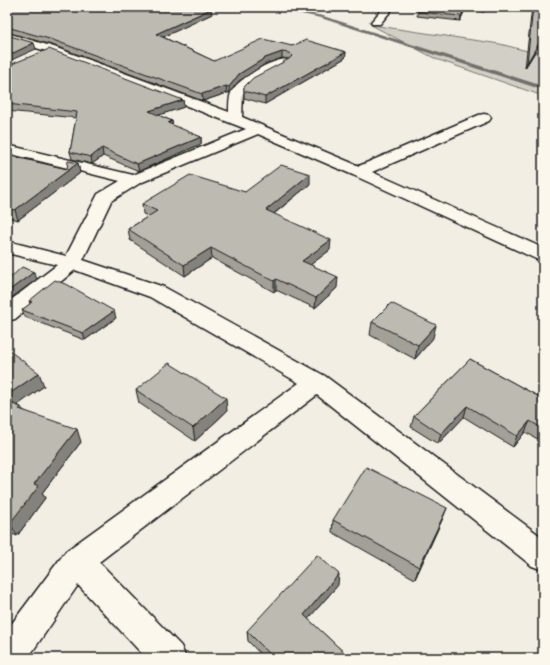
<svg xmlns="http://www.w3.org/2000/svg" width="550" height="665" viewBox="0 0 550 665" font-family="'Comic Neue',sans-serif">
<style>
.green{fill:#d2cfc6;stroke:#777671}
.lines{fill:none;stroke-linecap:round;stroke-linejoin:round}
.stream{fill:#716f6b;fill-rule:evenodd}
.minor-casing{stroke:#1c1c1c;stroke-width:3}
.minor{fill:#fbf7ec;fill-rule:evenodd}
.wall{fill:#a3a098;stroke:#1c1c1c}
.shaded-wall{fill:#84827c;stroke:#1c1c1c}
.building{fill:#bdbab1;stroke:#1c1c1c}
</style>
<rect width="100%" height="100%" fill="#f2eee4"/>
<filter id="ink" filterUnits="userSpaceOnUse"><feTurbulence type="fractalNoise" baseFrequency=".025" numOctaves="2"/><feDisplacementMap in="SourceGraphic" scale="8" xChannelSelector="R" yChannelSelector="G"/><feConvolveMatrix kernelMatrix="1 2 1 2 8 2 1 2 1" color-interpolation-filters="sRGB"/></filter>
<g filter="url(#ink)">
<path class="green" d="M371 25 500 44 543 55V96L436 59Z"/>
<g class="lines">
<path class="stream" d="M268 7H276L323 16 543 86V90L321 18Z"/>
<g class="minor-casing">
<path id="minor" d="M384 7H394L380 24H372L371 22Z
M478 7H488V8L483 11 480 10Z
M7 33 54 47 229 112C229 106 229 98 231 93 235 80 276 56 288 60L290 62 288 64 252 83 243 93 242 117 359 166 479 115 484 114 489 115 491 118 489 121 372 172 543 248V261L536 259 353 175 258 134 140 183 111 201 83 260 164 287 325 376 543 538V570L532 566 317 395 99 562 181 646 186 658H146L78 585 28 658H7V630L66 551 299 383 150 297 75 270 15 319 7 321V303L57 265 7 253V241L66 256 98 194 120 181 7 153V145L133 175 246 129 46 51 7 39Z"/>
</g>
<use href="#minor" class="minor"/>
</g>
<path class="wall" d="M7 7 212 14 163 37 214 61 292 46 346 52 345 58 265 104 244 98V87L289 59 282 58 265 64 239 81 229 93H227L203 101 55 46 7 32Z
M466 7 460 21 417 16 418 12Z
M532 7H543V39L525 68Z
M7 66 183 100 184 107 158 115 172 121 173 126 201 137V144L139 171 103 156 92 164 72 159 70 152 76 118 7 111Z
M7 155 67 169 78 163 80 173 18 220 7 217Z
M310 184 274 214 330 250 310 265 337 288 315 308 276 290 274 292 212 258 185 276 130 240 128 229 149 216 143 214 142 204 245 192Z
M29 301 116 318 85 340 25 317 22 310 30 304Z
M372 322 433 338 415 359 370 335Z
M7 349 44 386 17 405 21 407 23 410 81 442 42 493 45 498 17 536 7 532V402H9L7 401Z
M470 359 543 399V442L525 432 513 447 464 417 438 444 411 427 414 416Z
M136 390 227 411 195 441 139 403Z
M447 508 442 520 415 579 332 532 333 520Z
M338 585 308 619 350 658H264L248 641 247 631Z"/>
<path class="shaded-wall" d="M465 7H466L460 21 461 16Z
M211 9 212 14 157 40 156 34Z
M543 36V39L525 68 527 63Z
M34 43 36 49 7 62V56Z
M282 52V58L265 64 239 81 229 93V87L239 74 265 58Z
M346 52 345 58 265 104V97Z
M226 86 227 93 203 101 202 94Z
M183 100 184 107 150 118 149 111Z
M172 121 173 128 168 123Z
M201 137V144L139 171 137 164Z
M102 148 103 156 92 164 91 157Z
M78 163 80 173 18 220 15 210Z
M310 174V184L266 220V210Z
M331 240 330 250 301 272 302 261Z
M211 248 212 258 185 276 184 265Z
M34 272 37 279 7 301V292Z
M338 277 337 288 315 308 316 298Z
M276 279V290L274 292V281Z
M114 311 116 318 85 340 83 333Z
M436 325 433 338 415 359 418 345Z
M39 373 44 386 15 407 9 394Z
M226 398 227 411 195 441 193 428Z
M467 406 464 417 438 444 441 434Z
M530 421 525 432 513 447 517 436Z
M77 429 81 442 42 493 45 498 17 536 10 523 34 484Z
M447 508 442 520 415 579 419 567Z
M339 574 338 585 303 625 304 615Z"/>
<path class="building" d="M7 7H197L211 9 156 34 214 61 263 39 292 46 306 40 346 52 265 97 244 91V87L253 78 289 59 292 56 289 53 282 52 265 58 239 74 229 87 226 86 202 94 53 40 7 27Z
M420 7H465L461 16 418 12Z
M533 7H543V36L527 63Z
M7 35 34 43 7 56Z
M49 49 183 100 149 111 172 121 168 123 201 137 137 164 102 148 91 157 70 152 77 112 7 104V66Z
M7 155 67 169 68 161 78 163 15 210 7 208Z
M281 165 310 174 266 210 331 240 302 261 338 277 316 298 276 279 274 281 211 248 184 265 128 229 157 211 142 204 190 175 245 192Z
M22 267 34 272 7 292V281Z
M55 280 70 286 114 311 83 333 22 310 32 302 29 301Z
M391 303 436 325 418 345 372 322Z
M7 349 39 373 9 394 7 392Z
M470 359 543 399V429L530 421 517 436 467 406 441 434 414 416Z
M169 363 226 398 193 428 136 390Z
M7 402 21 407 19 409 77 429 34 484 39 486 10 523 7 522Z
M366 467 447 508 419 567 333 520Z
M317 555 339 574 304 615 350 658H274L247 631Z"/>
</g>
<rect width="550" height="665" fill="none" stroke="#fbf7ec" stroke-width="24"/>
<rect x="12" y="12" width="526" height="641" fill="none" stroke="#1c1c1c" stroke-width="1.5" filter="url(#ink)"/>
</svg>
